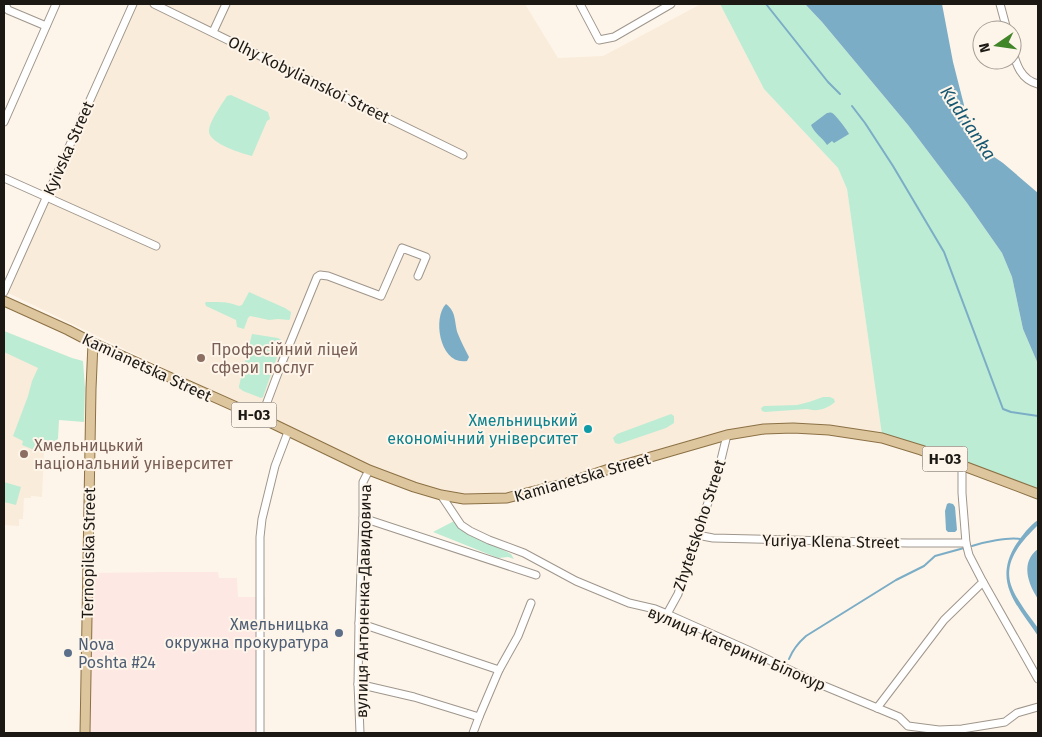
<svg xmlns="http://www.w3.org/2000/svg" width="1042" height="737" font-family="'Fira Sans',sans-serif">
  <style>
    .commercial { fill: #fde8e3 }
    .built { fill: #faecda }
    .green { fill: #bdecd5 }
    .water { fill: #7badc6 }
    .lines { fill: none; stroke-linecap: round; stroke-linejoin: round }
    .stream { stroke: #7badc6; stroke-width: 2 }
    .minor-casing { stroke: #9f968c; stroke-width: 9 }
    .major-casing { stroke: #8b7044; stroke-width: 11 }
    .minor { stroke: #fff; stroke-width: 7 }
    .major { stroke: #ddc59e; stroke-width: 9 }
    .education-dot { fill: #8d6e63; stroke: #fef5ea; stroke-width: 2 }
    .culture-dot { fill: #0f9aa8; stroke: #fef5ea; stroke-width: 2 }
    .service-dot { fill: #5c6f8a; stroke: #fef5ea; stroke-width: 2 }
    .labels { text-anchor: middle; stroke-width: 4; stroke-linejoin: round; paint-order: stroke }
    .shield { fill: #fef5ea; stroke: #605b55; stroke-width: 1 }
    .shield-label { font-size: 15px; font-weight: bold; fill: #1c1915 }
    .street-label { font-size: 16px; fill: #1c1915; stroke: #fef5ea }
    .education-label { font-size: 16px; fill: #785e54; stroke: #fef5ea; text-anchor: start }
    .culture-label { font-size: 16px; fill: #0d838f; stroke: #fef5ea; text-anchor: end }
    .service-label { font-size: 16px; fill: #4e5e75; stroke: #fef5ea; text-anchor: end }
    .water-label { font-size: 18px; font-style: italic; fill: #165771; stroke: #fef5ea }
  </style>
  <rect width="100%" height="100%" fill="#fef5ea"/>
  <polygon class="commercial" points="168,572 218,572 219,578 237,578 238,597 265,597 264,733 85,733 88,573"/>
  <g class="built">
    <polygon points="137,4 525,4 558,58 603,56 701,4 720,4 764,89 838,168 847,189 882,435 764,426 566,480 507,495 464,496 441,492 370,468 4,291"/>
    <polygon points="4,331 72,358 46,409 42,497 31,496 31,498 24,498 23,519 19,519 19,526 4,525"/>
  </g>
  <g class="green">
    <polygon points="720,4 805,4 822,22 908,125 967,203 1002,253 1012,277 1023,329 1038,364 1038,491 882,435 847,189 838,168 764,89"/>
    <path d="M231,95L268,112L270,119L267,121L252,156C243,154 208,143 209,131C209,122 222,104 227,96Z"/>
    <path d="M249,292L285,308L291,312L290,319L289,320L278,319L269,320L250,316L248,318L244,329L237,327L236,320L206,306L205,303L206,302C219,302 227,301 239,306L242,305Z"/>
    <polygon points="4,331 72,358 83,361 85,388 84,422 59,420 58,439 37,451 22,445 23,441 13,436 28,396 32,381 38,368 4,352"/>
    <polygon points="252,334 278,338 281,340 281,346 263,397 261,398 243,391 239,388 239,386"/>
    <path d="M823,397H830L834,399L835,402C827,409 817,412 807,409L765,412L762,411L761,408L764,406L797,405L809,402Z"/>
    <polygon points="671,414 674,416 674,423 666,428 619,444 615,443 613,438 617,434"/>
    <polygon points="4,482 21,487 16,505 4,502"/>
    <polygon points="456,520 490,543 511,554 514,559 508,557 498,558 433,532"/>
  </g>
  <g class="water">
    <polygon points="805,4 942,4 953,62 964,105 962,119 967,131 984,150 1003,163 1038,193 1038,364 1023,329 1012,277 1002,253 967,203 908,125 822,22"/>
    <path d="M827,113C829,113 830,112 832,113C835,114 848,131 849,134L834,143L832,141L827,145C823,138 814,133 811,125Z"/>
    <path d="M446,304C457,312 454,323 458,334C461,342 465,349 469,357L467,361C440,366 432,318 446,304Z"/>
    <polygon points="949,503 953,504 955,507 957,530 955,532 948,532 946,530 945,511 947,504"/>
    <path d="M1038,520V525C1022,541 1003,561 1011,585C1015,598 1030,617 1038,628V636C1018,606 993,583 1015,546C1021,537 1029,526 1038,520Z"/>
    <path d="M1038,549V599C1028,584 1020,562 1038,549Z"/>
  </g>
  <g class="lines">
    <g class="stream">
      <polyline points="766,4 828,82 840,94"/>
      <polyline points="852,106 865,123 893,166 944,252 1003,409 1011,412 1038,416"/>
      <path d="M972,546C984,542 1008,537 1020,539"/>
      <path d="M789,659C793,649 798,643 806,636L896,580L924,566L935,556L964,548"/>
    </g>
    <g class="minor-casing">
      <g id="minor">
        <polyline points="5,4 8,10 46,26"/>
        <polyline points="154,4 463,155"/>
        <polyline points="580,4 599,40 614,37 671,4"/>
        <polyline points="1000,4 1007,30"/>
        <polyline points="213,32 226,4"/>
        <path d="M1012,49C1016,64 1021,80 1038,84"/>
        <polyline points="4,122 56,4"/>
        <polyline points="4,178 156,246"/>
        <polyline points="4,292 133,4"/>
        <polyline points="261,418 281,365 317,277 320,275 328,276 381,296 402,248 426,257 418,276"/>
        <polyline points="441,495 461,525 470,531 489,540 524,553 576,581 629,603 655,609 667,614 748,650 817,683 899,717 908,726 939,730 962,729 1005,722 1017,713 1038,707"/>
        <polyline points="363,518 536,575"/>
        <polyline points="697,535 713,538 907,543 966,543"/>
        <polyline points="983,582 1038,679"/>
        <polyline points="667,614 678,594 718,472 727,435"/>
        <polyline points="359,623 499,670"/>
        <polyline points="358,684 414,697 479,717"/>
        <polyline points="877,708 944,620 983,582 969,555 966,543 962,493 962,466"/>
        <polyline points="260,733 260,537 262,519 275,466 288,432"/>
        <polyline points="360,733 358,684 359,623 363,518 363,482 369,470"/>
        <polyline points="473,733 479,717 499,670 518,636 531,603"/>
      </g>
    </g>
    <g class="major-casing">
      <g id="major">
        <polyline points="4,301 68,330 93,343 261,418 369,470 414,487 441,495 464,499 507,498 567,483 609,469 727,435 764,429 793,428 829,430 882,438 921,450 1038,494"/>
        <polyline points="85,733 91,389 93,343"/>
      </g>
    </g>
    <use href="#minor" class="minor"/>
    <use href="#major" class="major"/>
  </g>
  <g class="education-dot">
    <circle cx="201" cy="358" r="5"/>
    <circle cx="24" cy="454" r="5"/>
  </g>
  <circle class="culture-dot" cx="588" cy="429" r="5"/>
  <g class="service-dot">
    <circle cx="339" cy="633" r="5"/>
    <circle cx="68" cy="653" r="5"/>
  </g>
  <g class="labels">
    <g class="shield">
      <rect x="231.5" y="402.5" width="45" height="25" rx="4"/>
      <rect x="922.5" y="446.5" width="45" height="25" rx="4"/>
    </g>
    <g class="shield-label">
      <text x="254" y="420">Н-03</text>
      <text x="945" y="464">Н-03</text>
    </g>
    <g class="street-label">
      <text transform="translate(309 79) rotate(26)" y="6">Olhy Kobylianskoi Street</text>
      <text transform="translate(68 148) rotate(-66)" y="6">Kyivska Street</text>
      <text transform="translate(147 367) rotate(25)" y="6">Kamianetska Street</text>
      <text transform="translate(582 477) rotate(-16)" y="6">Kamianetska Street</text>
      <text transform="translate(699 525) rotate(-72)" y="6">Zhytetskoho Street</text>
      <text transform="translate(831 541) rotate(1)" y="6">Yuriya Klena Street</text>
      <text transform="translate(88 553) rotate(-89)" y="6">Ternopilska Street</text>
      <text transform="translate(363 601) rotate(-89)" y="6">вулиця Антоненка-Давидовича</text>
      <text transform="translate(737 648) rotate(23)" y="6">вулиця Катерини Білокур</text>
    </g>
    <g class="education-label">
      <text x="211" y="355">Професійний ліцей<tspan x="211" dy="18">сфери послуг</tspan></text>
      <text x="34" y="451">Хмельницький<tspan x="34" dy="18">національний університет</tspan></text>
    </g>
    <g class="culture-label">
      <text x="578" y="426">Хмельницький<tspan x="578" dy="18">економічний університет</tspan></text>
    </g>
    <g class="service-label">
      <text x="329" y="630">Хмельницька<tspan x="329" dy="18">окружна прокуратура</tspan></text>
      <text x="78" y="650" text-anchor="start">Nova<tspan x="78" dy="18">Poshta #24</tspan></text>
    </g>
    <g class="water-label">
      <text transform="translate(968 123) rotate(56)" y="6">Kudrianka</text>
    </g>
  </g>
  <rect width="1042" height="737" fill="none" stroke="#1c1915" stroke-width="10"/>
  <g transform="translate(997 45) rotate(257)"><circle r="24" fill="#fef5ea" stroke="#a49d95"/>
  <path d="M0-4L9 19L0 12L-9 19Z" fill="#418529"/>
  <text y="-8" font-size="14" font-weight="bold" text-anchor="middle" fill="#1c1915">N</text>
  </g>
</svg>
